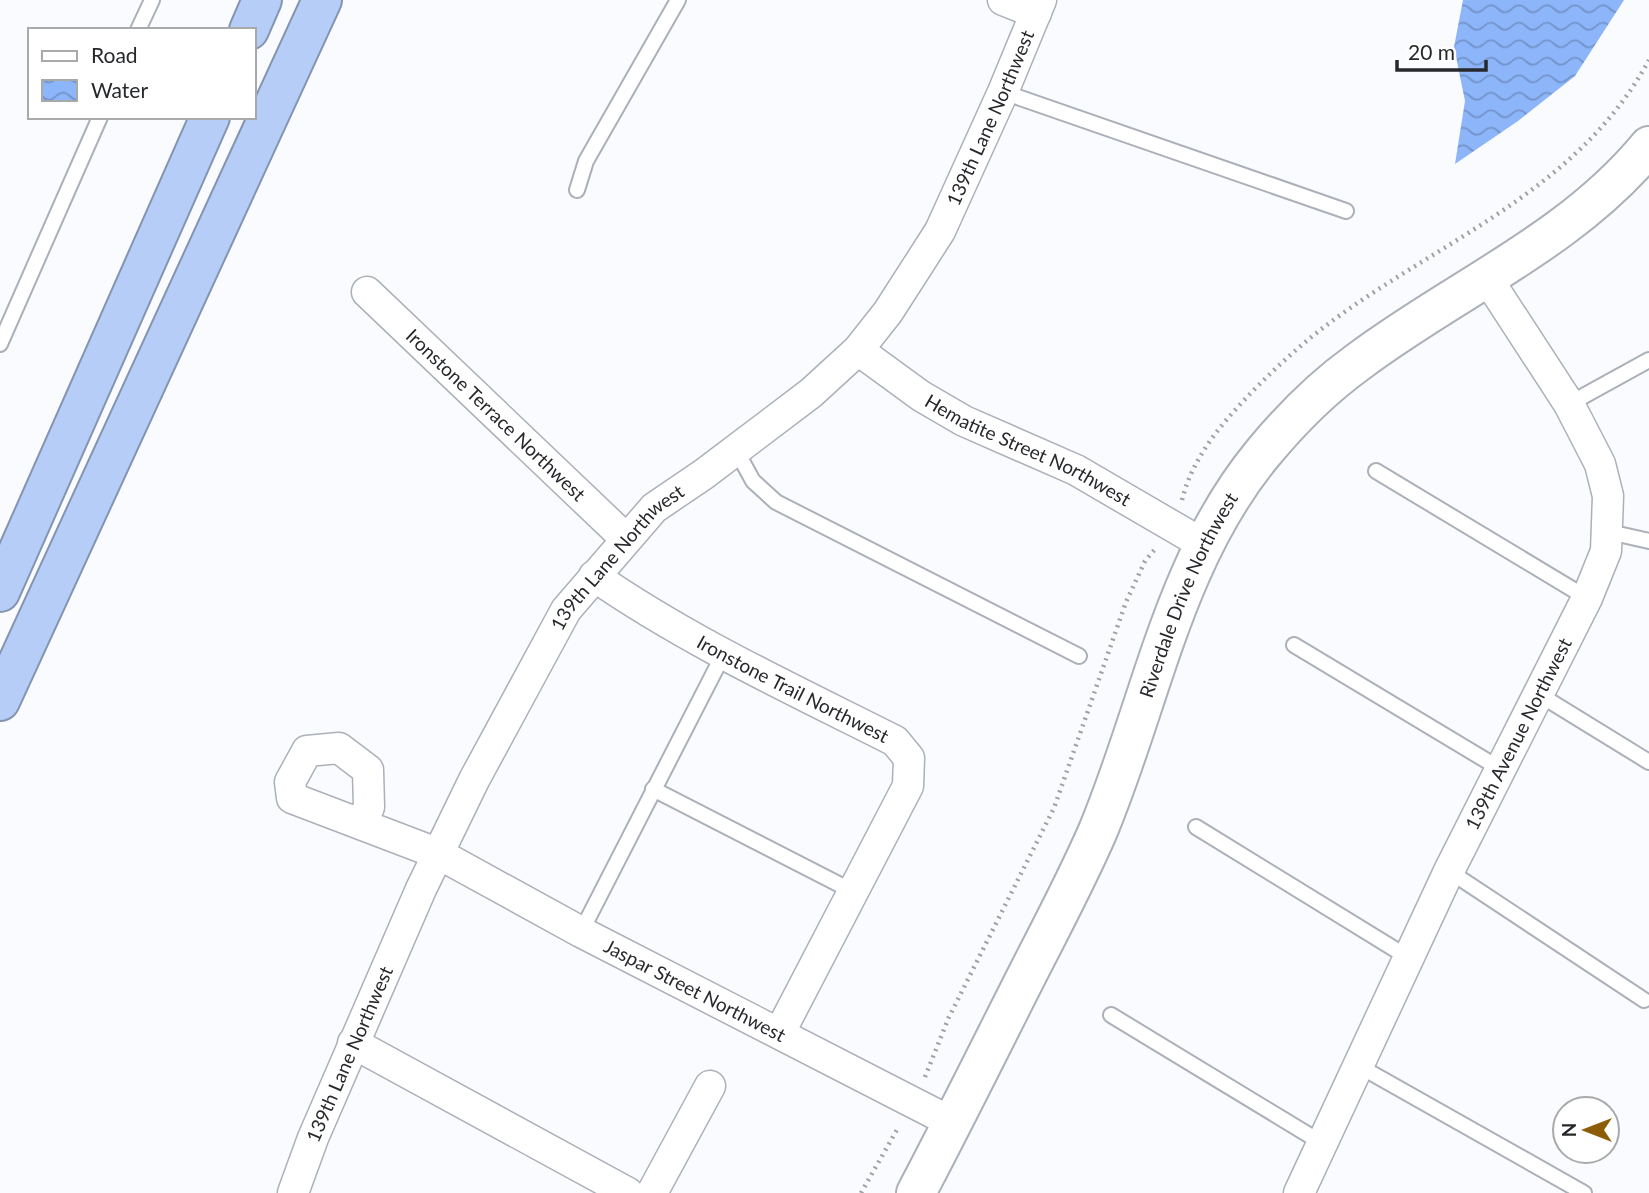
<svg xmlns="http://www.w3.org/2000/svg" width="1649" height="1193" font-family="Lato,sans-serif">
  <style>
    .water { fill: url(#water-waves) }
    .lines { fill: none; stroke-linecap: round; stroke-linejoin: round }
    .lane-casing { stroke: #abb0b9; stroke-width: 18 }
    .street-casing { stroke: #abb0b9; stroke-width: 33 }
    .secondary-casing { stroke: #abb0b9; stroke-width: 42 }
    .highway-casing { stroke: #8494b0; stroke-width: 42 }
    .path { stroke: #9fa1a4; stroke-width: 4.5; stroke-dasharray: 2 5; stroke-linecap: butt }
    .lane { stroke: #fff; stroke-width: 14 }
    .street { stroke: #fff; stroke-width: 30 }
    .secondary { stroke: #fff; stroke-width: 38 }
    .highway { stroke: #b6cef7; stroke-width: 38 }
    .labels { text-anchor: middle; stroke-width: 5; stroke-linejoin: round; paint-order: stroke }
    .street-label { font-size: 19px; fill: #26282b; stroke: #fff }
  </style>
  <defs>
    <pattern id="water-waves" width="16" height="10" patternUnits="userSpaceOnUse" patternTransform="scale(1.75)"><rect width="16" height="10" fill="#8db5f9"/><path d="M0 5q4-4 8 0t8 0" fill="none" stroke="#7393ca"/></pattern>
  </defs>
  <rect width="100%" height="100%" fill="#f9fbff"/>
  <polygon class="water" points="1463,0 1624,0 1575,76 1518,121 1455,164 1465,101 1454,47"/>
  <g class="lines">
    <g class="lane-casing">
      <g id="lane">
        <polyline points="138,30 152,0"/>
        <polyline points="1003,92 1346,211"/>
        <polyline points="577,190 586,161 678,0"/>
        <polyline points="0,344 100,117"/>
        <polyline points="1569,404 1649,360"/>
        <polyline points="736,450 753,481 776,502 1079,656"/>
        <polyline points="1376,471 1587,598"/>
        <polyline points="1609,532 1649,541"/>
        <polyline points="1294,645 1502,770"/>
        <polyline points="1540,695 1649,762"/>
        <polyline points="653,789 852,891"/>
        <polyline points="1196,827 1409,958"/>
        <polyline points="1449,871 1644,1000"/>
        <polyline points="581,932 723,655"/>
        <polyline points="1111,1015 1322,1143"/>
        <polyline points="1359,1066 1584,1193"/>
      </g>
    </g>
    <g class="street-casing">
      <g id="street">
        <polyline points="1003,0 1036,13"/>
        <path id="s1" d="M367,292L625,538"/>
        <path id="s2" d="M858,350L921,396L964,421L1076,470L1203,544"/>
        <path id="s3" d="M594,576C688,641 792,689 895,741L909,758L908,786L780,1032"/>
        <path id="s4" d="M361,824L369,807L368,770L339,748L307,751L290,782L292,798L439,854L581,932L953,1123"/>
        <polyline points="353,1043 628,1193"/>
        <path id="s5" d="M293,1193L313,1138L421,889L474,780L566,610L654,508L704,474L811,393L858,350L888,312L940,231L1003,92L1041,0"/>
        <polyline points="652,1193 710,1086"/>
        <path id="s6" d="M1299,1193L1449,871L1587,598L1606,551L1608,496L1600,464L1569,404L1487,278"/>
      </g>
    </g>
    <g class="secondary-casing">
      <g id="secondary">
        <path id="s7" d="M916,1193C954,1121 990,1048 1027,975C1051,928 1076,881 1097,833C1151,705 1172,563 1263,453C1291,419 1322,388 1358,362C1455,289 1570,242 1649,146"/>
      </g>
    </g>
    <g class="highway-casing">
      <g id="highway">
        <polyline points="249,30 262,0"/>
        <polyline points="0,592 210,117"/>
        <polyline points="0,701 322,0"/>
      </g>
    </g>
    <g class="path">
      <path d="M1182,500C1192,459 1220,425 1250,394C1280,363 1310,336 1346,311C1454,235 1582,184 1649,60"/>
      <polyline points="925,1077 949,1017 1054,808 1126,602 1145,561 1156,548"/>
      <polyline points="861,1193 898,1128"/>
    </g>
    <use href="#lane" class="lane"/>
    <use href="#street" class="street"/>
    <use href="#secondary" class="secondary"/>
    <use href="#highway" class="highway"/>
  </g>
  <g class="labels">
    <g class="street-label">
      <text dy="7" stroke="none"><textPath href="#s5" startOffset="1306">139th Lane Northwest</textPath></text>
      <text dy="7" stroke="none"><textPath href="#s1" startOffset="178">Ironstone Terrace Northwest</textPath></text>
      <text dy="7" stroke="none"><textPath href="#s2" startOffset="198">Hematite Street Northwest</textPath></text>
      <text dy="7" stroke="none"><textPath href="#s5" startOffset="718">139th Lane Northwest</textPath></text>
      <text dy="7" stroke="none"><textPath href="#s7" startOffset="658">Riverdale Drive Northwest</textPath></text>
      <text dy="7" stroke="none"><textPath href="#s3" startOffset="229">Ironstone Trail Northwest</textPath></text>
      <text dy="7" stroke="none"><textPath href="#s6" startOffset="509">139th Avenue Northwest</textPath></text>
      <text dy="7" stroke="none"><textPath href="#s4" startOffset="623">Jaspar Street Northwest</textPath></text>
      <text dy="7" stroke="none"><textPath href="#s5" startOffset="150">139th Lane Northwest</textPath></text>
    </g>
  </g>
  <rect x="28" y="28" width="228" height="91" fill="#ffffff" stroke="#a8a9aa" stroke-width="2"/>
  <rect x="42" y="51" width="35" height="10" fill="#ffffff" stroke="#a8a9aa" stroke-width="2"/>
  <text x="91" y="63" font-size="21" fill="#26282b">Road</text>
  <rect x="42" y="80" width="35" height="21" fill="url(#water-waves)" stroke="#a8a9aa" stroke-width="2"/>
  <text x="91" y="98" font-size="21" fill="#26282b">Water</text>
  <g transform="translate(1586 1130) rotate(270)"><circle r="33" fill="#ffffff" stroke="#a8a9aa" stroke-width="2"/>
  <path d="M0-5L12 26L0 18L-12 26Z" fill="#8d5c06"/>
  <text y="-10" font-size="19" font-weight="bold" text-anchor="middle" fill="#26282b">N</text>
  </g>
  <path d="M1397 60v10h89v-10" fill="none" stroke="#26282b" stroke-width="3.5"/>
  <text x="1408" y="60" font-size="21" fill="#26282b" stroke="#ffffff" stroke-width="5" paint-order="stroke">20 m</text>
</svg>
